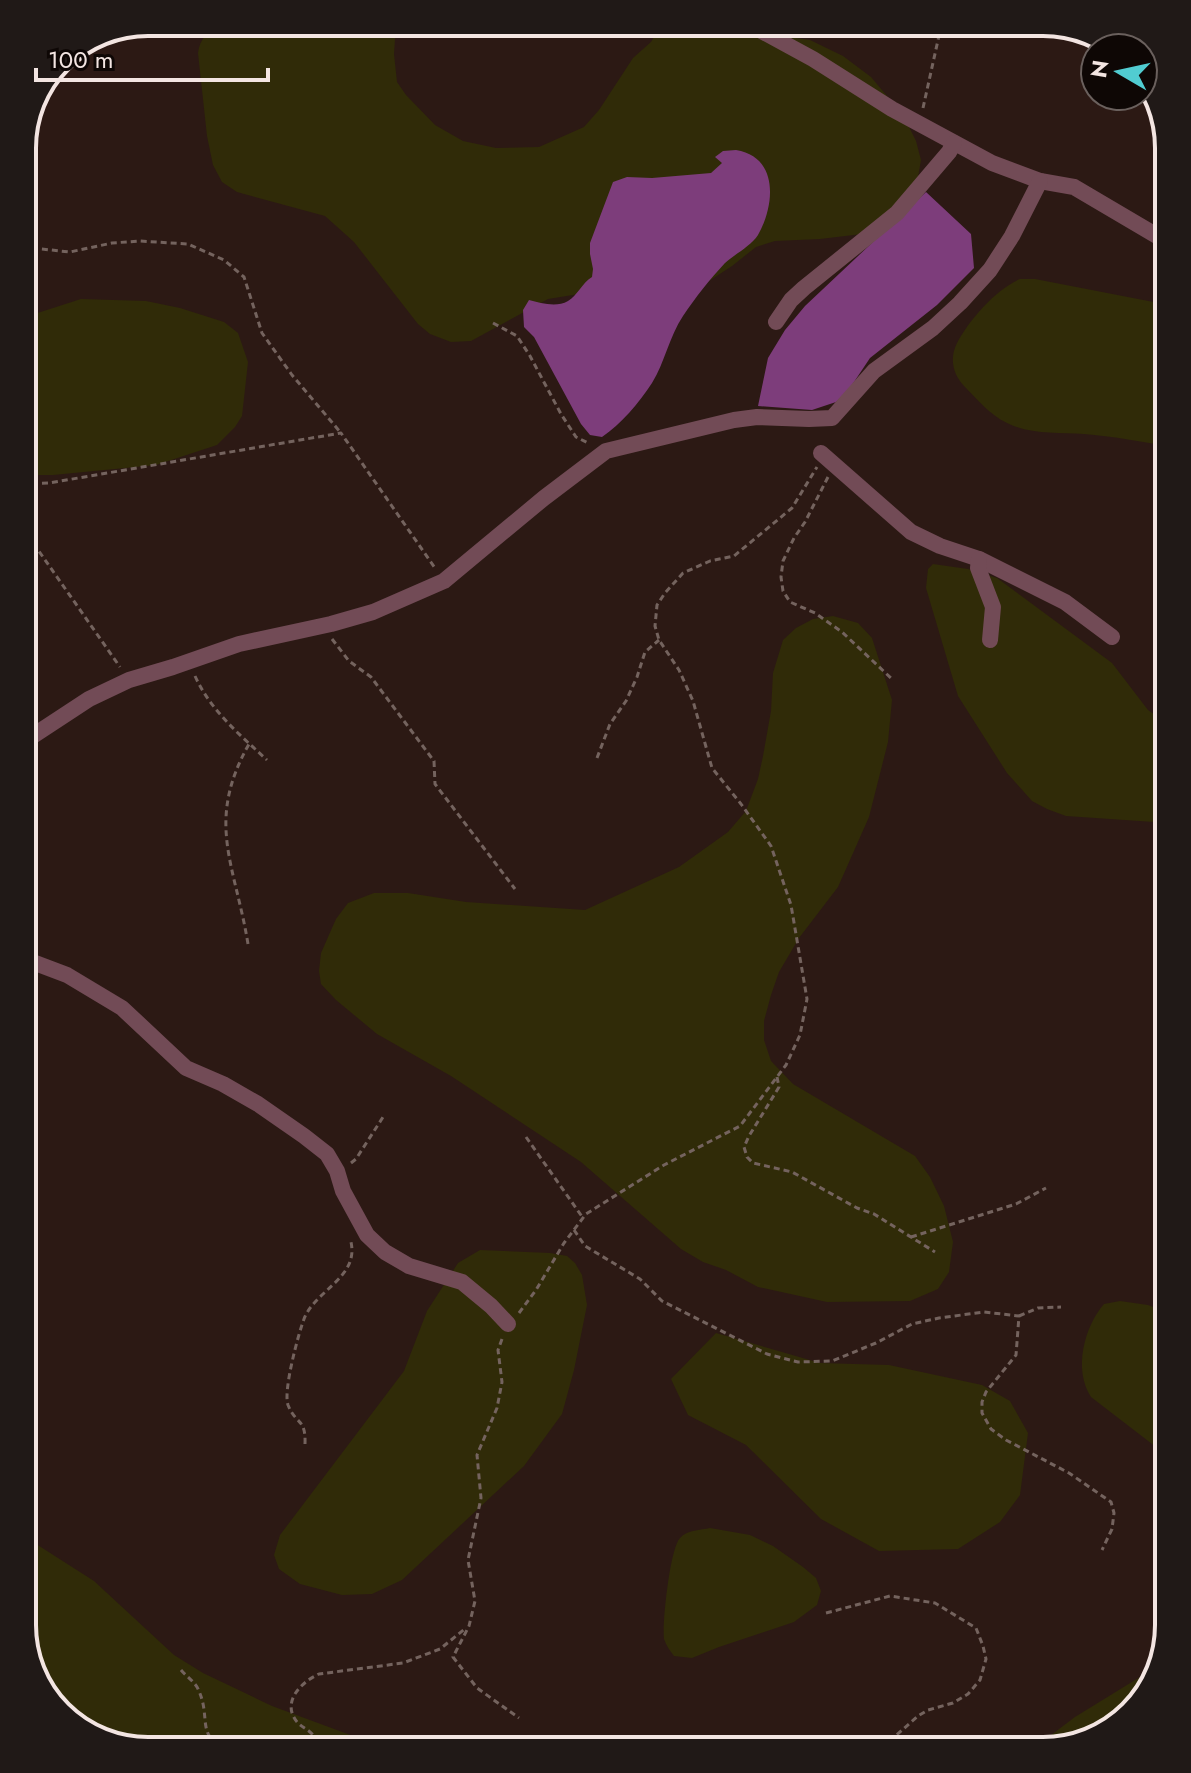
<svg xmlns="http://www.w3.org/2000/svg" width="1191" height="1773" font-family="Jost,sans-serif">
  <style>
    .green { fill: #302b08 }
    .water { fill: #7d3d7b }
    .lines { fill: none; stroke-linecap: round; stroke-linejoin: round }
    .path { stroke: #74635e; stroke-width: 3; stroke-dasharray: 6 4; stroke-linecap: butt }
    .street { stroke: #724b56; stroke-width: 16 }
    .rim { fill: none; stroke: #f3e5e2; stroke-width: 4 }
  </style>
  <rect width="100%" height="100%" fill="#2c1914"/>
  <g class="green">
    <path d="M219,22H401L395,39L394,54L397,82L406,95L435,125L463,141L496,148L539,147L584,127L599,110L633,58L651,42L658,30L672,24L691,23L810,40L843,56L871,77L903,115L916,141L921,160L918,177L887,231L820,239L775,241L756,247L732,266L683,298L579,294L548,299L471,341L451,342L430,334L418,324L354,242L325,216L237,192L222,182L213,165L207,136L198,53C200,38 208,32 219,22Z"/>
    <path d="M1020,279H1035L1169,305V446C1141,442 1112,436 1084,434C1058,432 1031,435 1007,423C990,415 978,400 965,387C953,375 949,359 957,343C969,320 996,289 1020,279Z"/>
    <polygon points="81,299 146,301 180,308 224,322 238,333 248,362 242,416 235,427 217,445 156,465 53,475 22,475 22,318"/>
    <polygon points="933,564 968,569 997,578 1112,663 1148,710 1158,717 1169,720 1169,823 1066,816 1047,809 1032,801 1007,773 958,696 926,588 928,569"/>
    <polygon points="833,616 858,623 872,638 892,700 888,742 869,817 838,887 799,938 779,972 771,995 764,1021 764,1040 771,1061 793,1084 915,1156 930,1177 944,1206 953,1242 949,1272 938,1289 910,1301 827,1302 758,1287 726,1270 703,1262 681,1249 581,1162 451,1076 377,1034 336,1000 321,984 319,971 321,953 336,919 348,903 374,893 408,893 466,902 585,910 679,867 728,832 746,811 758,779 763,756 771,711 773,673 783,640 796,628 813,619"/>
    <polygon points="480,1250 550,1253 567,1256 575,1263 582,1275 587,1305 574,1370 562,1414 524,1466 402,1580 372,1594 342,1595 300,1584 279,1569 274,1555 280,1535 404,1371 427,1311 458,1263"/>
    <path d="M1120,1301L1148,1305L1169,1313V1457L1091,1397C1073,1370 1084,1327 1104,1304Z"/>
    <polygon points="716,1333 820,1363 889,1365 982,1385 1010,1401 1028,1433 1020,1495 1000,1522 958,1549 879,1551 821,1519 746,1445 688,1415 671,1379"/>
    <path d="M710,1528L750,1535L773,1546L803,1567L816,1578L821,1591L817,1605L794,1622L719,1647L692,1658L674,1656C670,1651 666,1645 664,1639C662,1624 670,1548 680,1538C687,1530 701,1530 710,1528Z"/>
    <polygon points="22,1535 94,1581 174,1655 203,1673 272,1706 372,1743 387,1751 140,1751 85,1734 39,1688 22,1625"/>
    <polygon points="1160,1657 1152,1688 1106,1734 1044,1751 1030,1751 1075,1717 1140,1677"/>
  </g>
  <g class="water">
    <path d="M736,150C779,157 775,205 758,235C751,246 735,254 725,263C710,279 695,298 683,316C669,337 665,362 652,383C639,403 621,424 602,437L590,435L581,424L534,337L524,327L523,310L529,300C541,303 556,308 568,301C577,296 582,283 592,277L593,269L590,254V243L613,182L627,177L652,178L711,173L722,163L715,157L723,151Z"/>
    <polygon points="926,192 971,234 974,268 937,305 870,358 850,388 836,402 812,410 758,406 768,358 785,330 805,306"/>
  </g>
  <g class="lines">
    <g class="path">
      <polyline points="923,108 942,22"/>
      <polyline points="22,247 70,252 112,243 140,241 188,244 224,260 244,277 262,333 292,375 341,433"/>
      <polyline points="493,323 517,336 530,356 561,414 576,437 588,443"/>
      <polyline points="828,477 805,522 794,538 783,561 781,577 783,591 790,602 815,613 842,632 892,679"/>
      <polyline points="22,484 49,483 341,433 435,568"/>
      <polyline points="22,527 120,667"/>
      <polyline points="332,639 349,661 371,677 434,761 435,784 515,889"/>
      <path d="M195,676C211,711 239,734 267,760"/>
      <polyline points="597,758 610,724 626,701 637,677 645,652 659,640"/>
      <path d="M248,944C235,864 205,822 249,744"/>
      <polyline points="777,1077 779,1087 749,1136 744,1147 747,1157 753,1163 792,1172 857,1208 874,1214 935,1252"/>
      <polyline points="526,1137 583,1218"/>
      <polyline points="351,1163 356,1159 385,1114"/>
      <polyline points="574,1230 585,1246 640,1279 662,1301 767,1354 798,1362 832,1361 876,1343 912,1324 939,1318 984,1312 1019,1316 1016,1355 986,1392 982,1402 982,1413 991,1429 1006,1440 1069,1473 1111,1502 1114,1513 1112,1529 1102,1550"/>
      <polyline points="911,1237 1016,1204 1046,1188"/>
      <polyline points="519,1313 536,1290 564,1243 586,1214 664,1165 740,1126 786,1065 800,1035 807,999 791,905 771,846 741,804 712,768 693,701 679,670 659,640 655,626 657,605 665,593 683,573 710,561 734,556 792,508 817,467"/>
      <polyline points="1019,1316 1038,1308 1061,1307"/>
      <polyline points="502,1339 498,1350 502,1382 497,1408 477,1455 481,1498 468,1560 475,1601 469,1626 453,1657 477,1688 519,1718"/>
      <path d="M305,1444C306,1418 296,1425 288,1405C283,1391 298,1335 304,1319C315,1290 359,1278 351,1242"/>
      <polyline points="826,1613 890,1596 935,1603 976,1628 983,1646 986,1659 980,1680 968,1694 953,1703 928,1710 918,1716 883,1747 867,1751"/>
      <path d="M181,1670C186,1676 195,1682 198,1689C213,1720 192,1739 235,1751"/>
      <path d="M324,1751C321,1746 317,1740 313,1735C309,1730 303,1728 298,1723C280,1703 301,1682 319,1674L403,1663L440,1649L466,1628"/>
      <polyline points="787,1751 790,1746 819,1751"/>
    </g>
    <g class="street">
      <polyline points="745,22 813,59 892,109 992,163 1040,181 1074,187 1169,243"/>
      <polyline points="776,322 791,300 804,288 897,213 949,152 954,143"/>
      <polyline points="821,453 911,532 940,546 979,559 1065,602 1112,637"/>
      <polyline points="979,559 978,568 993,607 990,640"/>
      <polyline points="22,743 89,699 129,680 173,667 239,644 331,624 373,612 444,581 544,498 606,451 734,420 757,417 809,419 832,418 874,371 933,328 960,303 990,270 1012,236 1040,181"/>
      <polyline points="22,958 67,975 122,1008 186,1068 223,1084 258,1104 304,1136 327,1154 337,1171 343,1191 367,1235 385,1252 409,1266 462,1282 491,1306 508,1324"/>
    </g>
  </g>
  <path d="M0 0H1191V1773H0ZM148 36H1043A112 112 0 0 1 1155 148V1625A112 112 0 0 1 1043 1737H148A112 112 0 0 1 36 1625V148A112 112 0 0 1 148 36Z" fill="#201917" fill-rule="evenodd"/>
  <path class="rim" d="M148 36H1043A112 112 0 0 1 1155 148V1625A112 112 0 0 1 1043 1737H148A112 112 0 0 1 36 1625V148A112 112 0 0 1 148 36Z"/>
  <g transform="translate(1119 72) rotate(279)"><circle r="38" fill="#0e0705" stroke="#6a605d" stroke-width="2"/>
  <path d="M0-6L14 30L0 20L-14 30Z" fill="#51ccd1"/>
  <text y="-12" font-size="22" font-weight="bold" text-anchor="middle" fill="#f3e5e2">N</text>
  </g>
  <path d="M36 68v12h232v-12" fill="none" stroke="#f3e5e2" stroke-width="4"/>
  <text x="48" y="68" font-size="24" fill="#f3e5e2" stroke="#0e0705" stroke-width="6" paint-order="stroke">100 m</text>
</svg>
